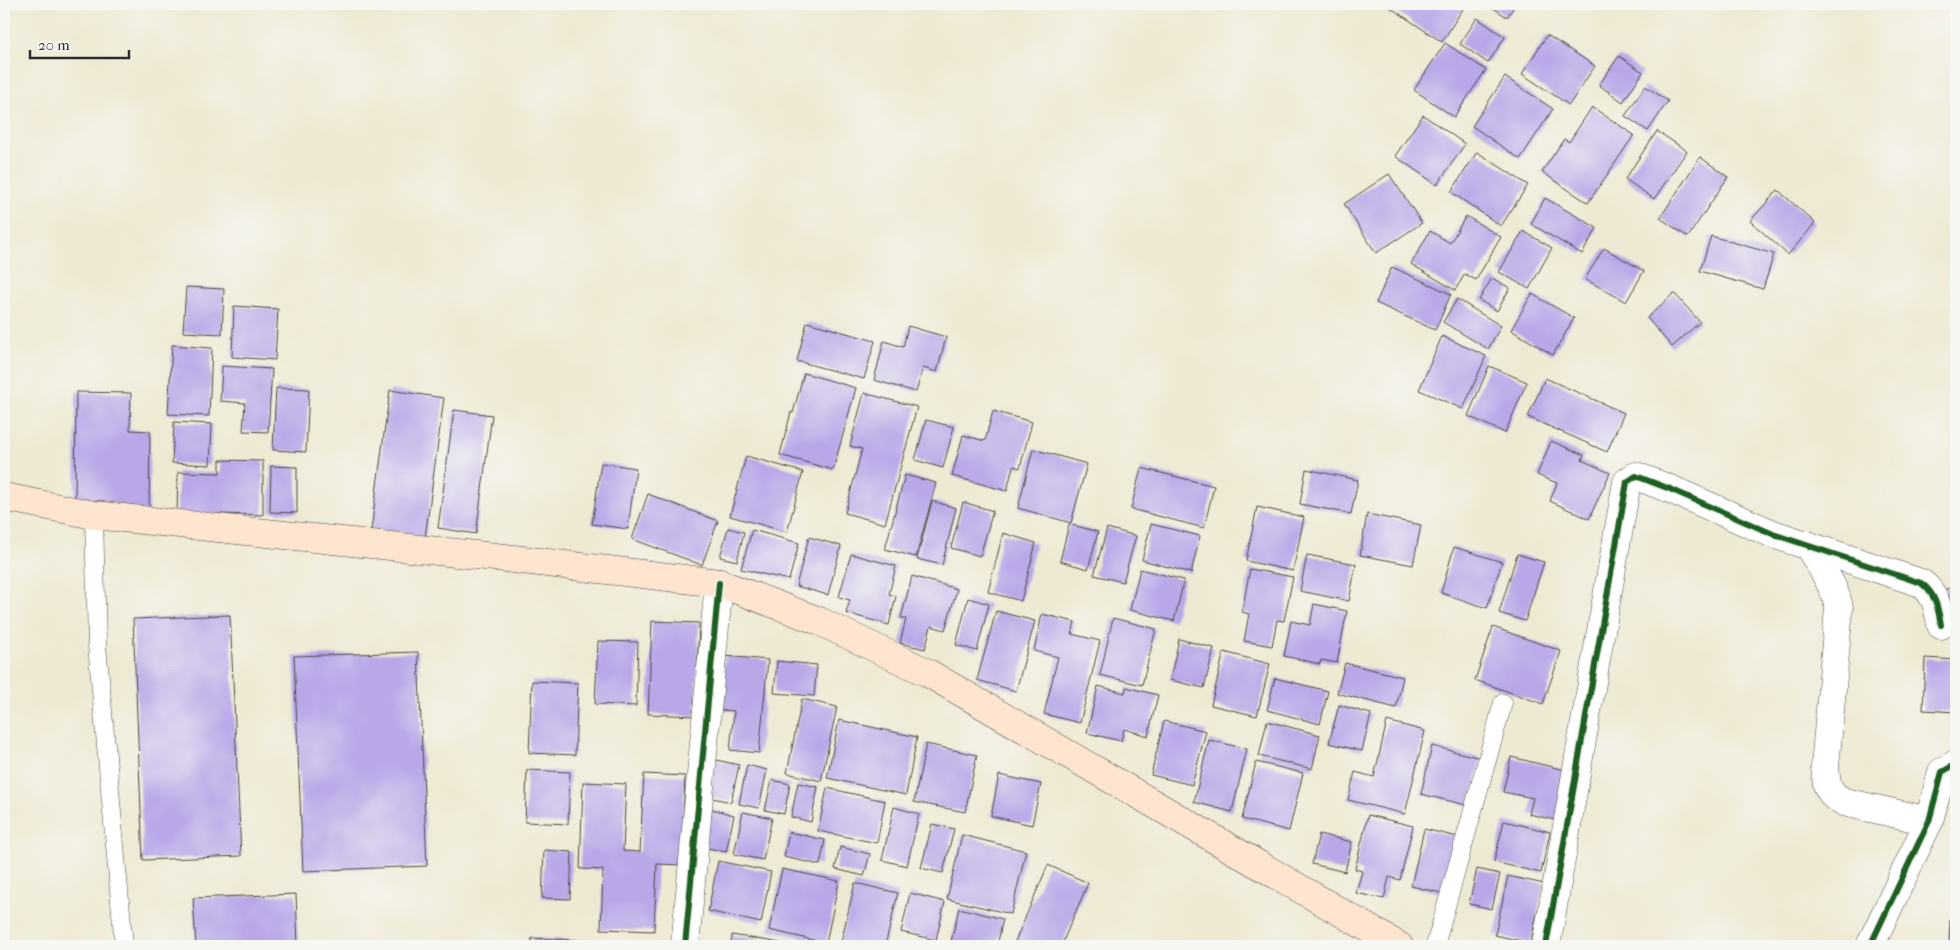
<svg xmlns="http://www.w3.org/2000/svg" width="1960" height="950" font-family="'IM FELL French Canon',serif">
  <style>
    .building { fill: #b9a7e8 }
    .lines { fill: none; stroke-linecap: round; stroke-linejoin: round }
    .service-casing { stroke: #484844; stroke-width: 19 }
    .minor-casing { stroke: #484844; stroke-width: 29 }
    .secondary-casing { stroke: #484844; stroke-width: 29 }
    .service { stroke: #fff; stroke-width: 18 }
    .minor { stroke: #fff; stroke-width: 28 }
    .secondary { stroke: #fde5d0; stroke-width: 28 }
    .cycleway-casing { stroke: #f6f6f2; stroke-width: 9 }
    .cycleway { stroke: #1b5e20; stroke-width: 6 }
  </style>
  <rect width="100%" height="100%" fill="#f6f6f2"/>
  <filter id="ink" filterUnits="userSpaceOnUse"><feTurbulence type="fractalNoise" baseFrequency=".02" numOctaves="2"/><feDisplacementMap in="SourceGraphic" scale="10" xChannelSelector="R" yChannelSelector="G"/><feConvolveMatrix kernelMatrix="1 2 1 2 8 2 1 2 1" color-interpolation-filters="sRGB"/></filter>
  <filter id="wash" filterUnits="userSpaceOnUse"><feTurbulence type="fractalNoise" baseFrequency=".0096" numOctaves="4" result="noise"/><feDisplacementMap in="SourceGraphic" scale="20" xChannelSelector="R" yChannelSelector="G"/><feGaussianBlur stdDeviation="1.12" result="paint"/><feColorMatrix in="noise" values="0 0 0 0 0 0 0 0 0 0 0 0 0 0 0 0 0 1.4 0 .05"/><feComposite in="paint" operator="in"/></filter>
  <g filter="url(#wash)">
    <rect width="100%" height="100%" fill="#eee9d2"/>
    <g id="blocks">
      <g class="building">
        <polygon points="1385,4 1466,4 1442,42"/>
        <polygon points="1487,4 1516,4 1507,17"/>
        <polygon points="1477,18 1505,37 1488,63 1460,44"/>
        <polygon points="1547,35 1595,66 1569,105 1522,74"/>
        <polygon points="1445,43 1486,70 1454,117 1414,90"/>
        <polygon points="1619,56 1643,72 1623,102 1599,85"/>
        <polygon points="1505,77 1553,109 1520,159 1472,126"/>
        <polygon points="1645,86 1668,101 1648,131 1625,116"/>
        <polygon points="1592,107 1634,135 1588,203 1542,172 1564,139 1569,142"/>
        <polygon points="1423,115 1465,144 1437,185 1395,156"/>
        <polygon points="1657,131 1687,151 1654,199 1625,179"/>
        <polygon points="1477,152 1528,185 1501,226 1451,192"/>
        <polygon points="1700,157 1728,177 1688,237 1660,218"/>
        <polygon points="1389,174 1422,223 1376,253 1344,204"/>
        <polygon points="1778,190 1815,223 1788,255 1750,221"/>
        <polygon points="1545,198 1597,228 1582,254 1531,224"/>
        <polygon points="1466,216 1501,237 1476,280 1465,274 1455,290 1411,264 1430,231 1450,243"/>
        <polygon points="1523,231 1552,248 1529,289 1499,272"/>
        <polygon points="1711,236 1774,254 1763,289 1700,271"/>
        <polygon points="1604,248 1644,271 1626,302 1585,279"/>
        <polygon points="1392,267 1451,294 1435,330 1376,303"/>
        <polygon points="1492,278 1510,288 1497,311 1479,300"/>
        <polygon points="186,287 224,289 222,334 183,332"/>
        <polygon points="1674,293 1700,322 1672,347 1647,318"/>
        <polygon points="1532,294 1574,318 1553,355 1511,330"/>
        <polygon points="1457,299 1501,326 1488,349 1443,322"/>
        <polygon points="234,306 278,309 275,360 232,357"/>
        <polygon points="807,322 875,341 864,379 797,361"/>
        <polygon points="908,326 946,337 937,372 923,368 916,392 874,380 884,341 903,347"/>
        <polygon points="1442,336 1486,356 1463,409 1419,390"/>
        <polygon points="172,345 212,348 209,416 168,414"/>
        <polygon points="222,366 272,369 268,432 243,431 245,403 220,401"/>
        <polygon points="1489,366 1527,382 1505,433 1468,416"/>
        <polygon points="804,373 856,388 833,470 780,455 791,412 793,413"/>
        <polygon points="1545,378 1624,413 1607,452 1528,417"/>
        <polygon points="276,388 309,389 306,452 273,450"/>
        <polygon points="390,390 444,398 425,538 371,530"/>
        <polygon points="76,392 131,393 130,430 150,431 149,512 105,511 104,501 75,500"/>
        <polygon points="864,393 917,407 885,524 845,513 862,449 850,446"/>
        <polygon points="454,410 492,415 476,534 438,528"/>
        <polygon points="993,411 1032,422 1020,468 1013,466 1007,491 952,476 963,435 985,441"/>
        <polygon points="926,420 954,427 943,468 915,460"/>
        <polygon points="174,422 212,424 210,465 172,463"/>
        <polygon points="1551,441 1584,455 1582,460 1610,473 1589,519 1550,501 1557,483 1537,475"/>
        <polygon points="1033,449 1087,464 1071,523 1018,508"/>
        <polygon points="746,456 803,472 787,532 730,516"/>
        <polygon points="220,460 263,461 263,515 177,513 178,472 220,473"/>
        <polygon points="601,463 636,468 628,529 592,524"/>
        <polygon points="271,466 297,467 297,513 270,512"/>
        <polygon points="1141,468 1214,486 1204,528 1131,509"/>
        <polygon points="1306,469 1358,480 1351,514 1300,504"/>
        <polygon points="905,475 936,483 916,557 885,549"/>
        <polygon points="648,494 718,521 702,565 632,539"/>
        <polygon points="932,501 956,508 942,565 917,559"/>
        <polygon points="963,502 993,511 980,556 951,548"/>
        <polygon points="1257,507 1304,517 1293,571 1246,561"/>
        <polygon points="1367,514 1421,525 1413,565 1360,555"/>
        <polygon points="1069,524 1098,532 1088,569 1060,561"/>
        <polygon points="1151,524 1200,536 1191,573 1142,560"/>
        <polygon points="728,528 744,532 737,561 720,557"/>
        <polygon points="1107,528 1136,536 1123,582 1094,575"/>
        <polygon points="752,530 799,543 789,580 741,569"/>
        <polygon points="1003,533 1036,543 1021,601 988,592"/>
        <polygon points="809,537 841,546 828,595 796,586"/>
        <polygon points="1454,547 1502,562 1487,608 1441,593"/>
        <polygon points="851,554 896,566 889,594 896,596 889,625 846,613 850,600 839,597"/>
        <polygon points="1517,554 1544,562 1525,621 1499,613"/>
        <polygon points="1307,555 1356,564 1349,601 1300,591"/>
        <polygon points="1140,569 1184,580 1174,621 1130,610"/>
        <polygon points="1250,569 1293,577 1284,621 1277,620 1272,646 1244,641 1249,614 1242,612"/>
        <polygon points="912,576 957,589 945,630 931,626 925,649 900,643 906,619 901,618"/>
        <polygon points="1956,586 1956,635 1941,591"/>
        <polygon points="968,598 989,604 977,651 956,645"/>
        <polygon points="1314,604 1347,611 1337,663 1321,660 1320,664 1284,656 1291,621 1310,625"/>
        <polygon points="996,611 1035,621 1016,691 977,680"/>
        <polygon points="1042,614 1075,622 1072,634 1100,641 1080,723 1044,714 1058,657 1034,651"/>
        <polygon points="230,615 241,856 143,860 133,619"/>
        <polygon points="1113,618 1156,629 1142,685 1100,675"/>
        <polygon points="652,621 699,623 695,716 648,714"/>
        <polygon points="1493,627 1561,651 1543,704 1475,680"/>
        <polygon points="1179,639 1214,648 1204,688 1170,680"/>
        <polygon points="598,641 638,642 636,706 595,704"/>
        <polygon points="418,652 427,866 303,871 294,656"/>
        <polygon points="1224,652 1270,664 1257,716 1211,705"/>
        <polygon points="725,656 768,660 759,753 730,750 734,711 720,710"/>
        <polygon points="1925,658 1956,660 1956,712 1923,710"/>
        <polygon points="777,661 817,665 814,696 774,693"/>
        <polygon points="1345,663 1403,677 1396,708 1337,693"/>
        <polygon points="1275,678 1328,691 1320,724 1267,710"/>
        <polygon points="532,681 578,683 575,755 529,753"/>
        <polygon points="1098,686 1125,693 1126,687 1158,695 1148,736 1124,729 1121,741 1087,733"/>
        <polygon points="802,699 837,707 821,781 787,773"/>
        <polygon points="1339,705 1371,714 1362,751 1329,743"/>
        <polygon points="839,720 917,737 906,795 827,778"/>
        <polygon points="1164,721 1206,731 1192,785 1151,775"/>
        <polygon points="1267,721 1320,735 1312,769 1259,756"/>
        <polygon points="1387,721 1425,731 1405,814 1348,800 1355,772 1374,777"/>
        <polygon points="1209,740 1247,749 1232,812 1194,802"/>
        <polygon points="926,744 977,755 965,812 914,802"/>
        <polygon points="1432,746 1481,758 1470,806 1421,794"/>
        <polygon points="1511,757 1569,771 1559,821 1529,814 1533,798 1503,792"/>
        <polygon points="716,760 739,765 731,802 708,797"/>
        <polygon points="1256,762 1303,773 1289,831 1242,819"/>
        <polygon points="747,765 767,770 759,808 739,804"/>
        <polygon points="527,770 570,772 568,824 525,822"/>
        <polygon points="644,774 685,776 681,865 657,864 654,931 601,929 603,870 580,869 583,782 626,784 623,851 640,852"/>
        <polygon points="999,775 1041,784 1032,825 991,816"/>
        <polygon points="772,780 790,784 784,814 765,810"/>
        <polygon points="798,783 818,787 811,822 791,817"/>
        <polygon points="827,788 885,801 877,843 818,831"/>
        <polygon points="894,807 919,814 907,866 882,860"/>
        <polygon points="711,809 734,815 726,852 703,847"/>
        <polygon points="743,812 772,818 763,860 734,854"/>
        <polygon points="1368,815 1413,826 1400,880 1389,877 1384,899 1356,893 1362,871 1355,869"/>
        <polygon points="1504,821 1550,832 1541,873 1494,862"/>
        <polygon points="932,824 954,829 943,873 921,868"/>
        <polygon points="1424,829 1458,837 1445,894 1411,886"/>
        <polygon points="789,832 825,840 820,865 784,857"/>
        <polygon points="1319,834 1352,842 1345,872 1312,864"/>
        <polygon points="962,835 1026,851 1011,914 947,899"/>
        <polygon points="840,847 870,854 864,876 835,869"/>
        <polygon points="544,850 572,852 570,899 542,898"/>
        <polygon points="718,861 771,872 761,923 708,911"/>
        <polygon points="1048,865 1088,883 1061,946 1013,946"/>
        <polygon points="782,869 839,881 826,943 769,930"/>
        <polygon points="1477,869 1500,874 1492,909 1469,904"/>
        <polygon points="1508,876 1544,884 1530,943 1495,935"/>
        <polygon points="855,883 898,893 885,946 840,946"/>
        <polygon points="910,893 945,902 936,940 901,932"/>
        <polygon points="296,894 298,946 196,946 193,898"/>
        <polygon points="959,908 1003,919 997,946 950,946"/>
        <polygon points="1950,920 1956,921 1956,946 1949,946"/>
        <polygon points="732,935 793,945 793,946 731,946"/>
        <polygon points="532,938 612,942 612,946 531,946"/>
      </g>
    </g>
  </g>
  <g filter="url(#ink)">
    <use href="#blocks" fill-opacity="0" stroke="#484844" stroke-width="1"/>
    <g class="lines">
      <g class="service-casing">
        <g id="service">
          <polyline points="94,515 97,645 124,946"/>
          <polyline points="1435,946 1503,703"/>
        </g>
      </g>
      <g class="minor-casing">
        <g id="minor">
          <path d="M1808,545C1819,565 1835,585 1839,608L1825,767L1827,785L1833,795L1844,802L1929,821"/>
          <polyline points="685,946 719,583"/>
          <path d="M1546,946L1627,482L1636,476L1670,489L1773,534L1921,583C1936,594 1938,608 1941,625"/>
          <polyline points="1870,946 1929,821 1942,772 1956,764"/>
        </g>
      </g>
      <g class="secondary-casing">
        <polyline id="secondary" points="4,497 94,515 505,558 719,583 819,621 928,673 1399,946"/>
      </g>
      <use href="#service" class="service"/>
      <use href="#minor" class="minor"/>
      <use href="#secondary" class="secondary"/>
      <g class="cycleway-casing">
        <g id="cycleway">
          <polyline points="685,946 719,583"/>
          <path d="M1546,946L1627,482L1636,476L1670,489L1773,534L1921,583C1936,594 1938,608 1941,625"/>
          <polyline points="1870,946 1929,821 1942,772 1956,764"/>
        </g>
      </g>
      <use href="#cycleway" class="cycleway"/>
    </g>
  </g>
  <rect width="1960" height="950" fill="none" stroke="#f6f6f2" stroke-width="20"/>
  <path d="M30 50v8h99v-8" fill="none" stroke="#2b2b2b" stroke-width="2.5"/>
  <text x="38" y="50" font-size="15" fill="#2b2b2b" stroke="#f6f6f2" stroke-width="4" paint-order="stroke">20 m</text>
</svg>
